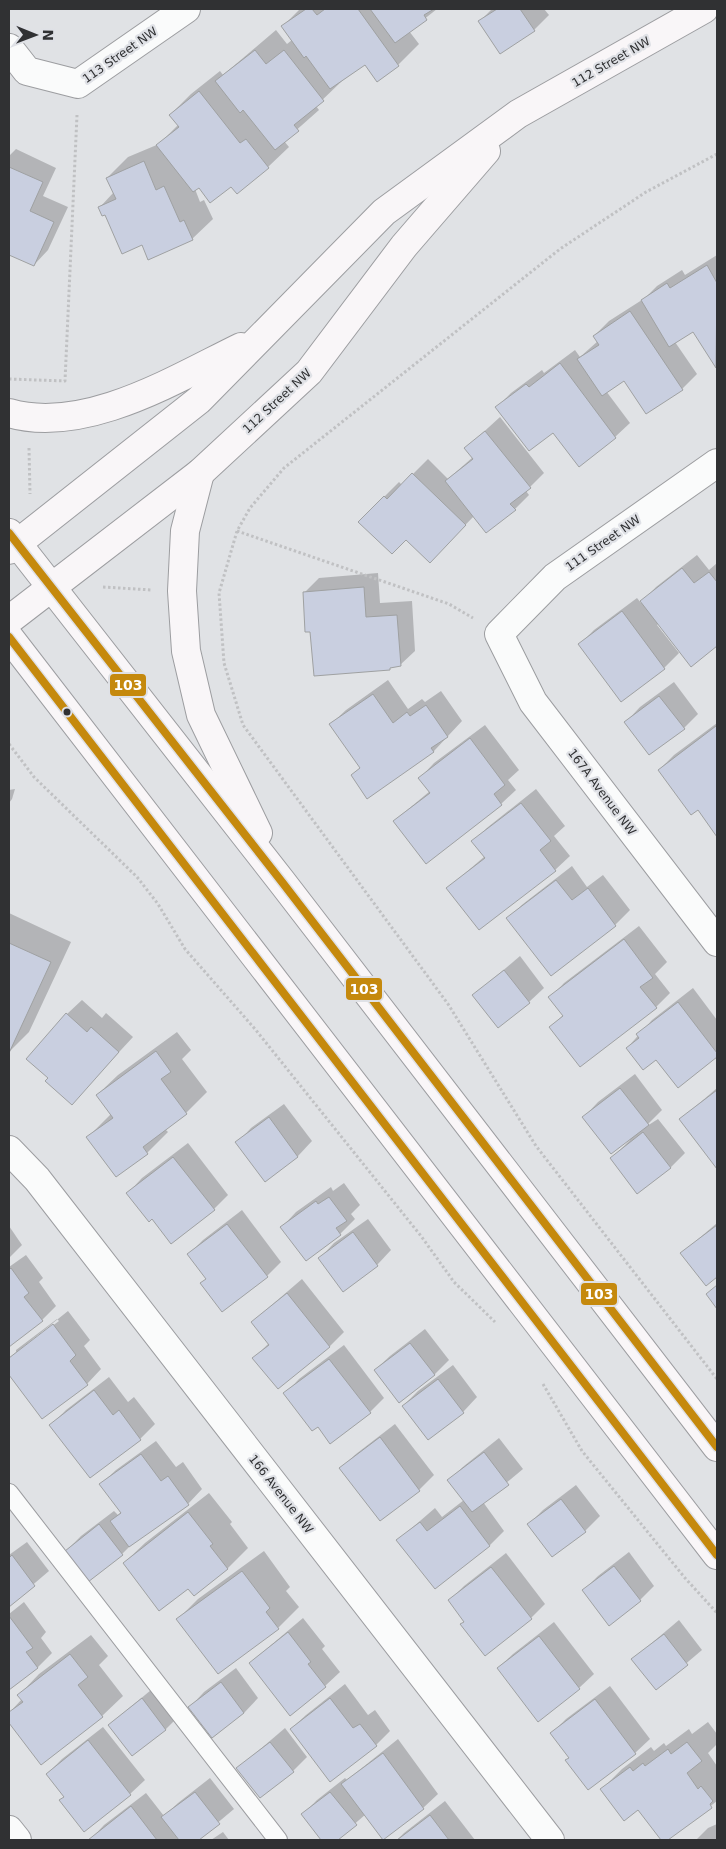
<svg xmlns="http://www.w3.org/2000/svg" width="726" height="1849" font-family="'DejaVu Sans',sans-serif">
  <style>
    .shadow { fill: #0003; fill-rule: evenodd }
    .building { fill: #c9cfe0; stroke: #9fa1a2 }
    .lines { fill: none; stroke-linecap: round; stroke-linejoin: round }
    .service-casing { stroke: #9c9da0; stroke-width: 20 }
    .minor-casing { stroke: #9c9da0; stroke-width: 30 }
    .secondary-casing { stroke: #9c9da0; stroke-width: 30 }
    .path { stroke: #c0c1c3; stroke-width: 3; stroke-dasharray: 2.5 2.5; stroke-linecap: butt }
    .service { stroke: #fafbfb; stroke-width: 18 }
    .minor { stroke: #fafbfb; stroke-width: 28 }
    .secondary { stroke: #f9f6f8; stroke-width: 28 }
    .bus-1-casing { stroke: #dfe1e6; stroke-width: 11 }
    .bus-1 { stroke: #c5890d; stroke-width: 8 }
    .bus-dot { fill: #303133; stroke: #dfe1e6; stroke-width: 2 }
    .labels { text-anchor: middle; stroke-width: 4.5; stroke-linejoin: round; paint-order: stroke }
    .street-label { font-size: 12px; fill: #303133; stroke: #dfe1e6 }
    .line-badge { stroke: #dfe1e6; stroke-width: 2 }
    .badge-label { font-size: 14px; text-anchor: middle; font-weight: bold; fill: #fff }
  </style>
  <rect width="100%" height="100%" fill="#e0e2e5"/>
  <g class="shadow">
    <polygon points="300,9 437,9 409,31 419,44 398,65 377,80 365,63 343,80 316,106 319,110 284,141 289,147 268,167 231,185 199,186 195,189 200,202 204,200 213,219 192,239 142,243 100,207 114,192 107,178 128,157 159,144 178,125 170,115 191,94 220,71 223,75 276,30 287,44 292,40 283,26"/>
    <polygon points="492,9 544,9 549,15 534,30 480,21"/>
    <polygon points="16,149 56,168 43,196 68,207 48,250 34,265 9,253 9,156"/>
    <polygon points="717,255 717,365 694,330 675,342 697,374 682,389 647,413 624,379 606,391 630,423 615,437 553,431 497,407 511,393 542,370 544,373 575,350 580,357 598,341 594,336 609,321 645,298 657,286 682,270 685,275"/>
    <polygon points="500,417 544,473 526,491 529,495 515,509 474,516 444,547 406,539 359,522 399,482 402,485 428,459 448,479 473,457 466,448"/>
    <polygon points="697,555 709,570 717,563 717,645 692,665 659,623 657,625 679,653 664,668 621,700 580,644 594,630 637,598 641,603 656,587"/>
    <polygon points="378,573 380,603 412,601 415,651 400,665 392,666 389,669 311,630 304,593 319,578"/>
    <polygon points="388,680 408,709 422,699 425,702 441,691 462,721 434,751 368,797 353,775 361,767 331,724 346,710"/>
    <polygon points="674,682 698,714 684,728 626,722 640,707"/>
    <polygon points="717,723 717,835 698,808 659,770 674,755"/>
    <polygon points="485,725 519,770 508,780 516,790 501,804 394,821 430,791 420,778 434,763"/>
    <polygon points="15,789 12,799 9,803 9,790"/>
    <polygon points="536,789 565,826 554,836 570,856 555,870 448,888 485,856 473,841 488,827"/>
    <polygon points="572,866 587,887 603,875 630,910 615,925 551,974 508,918 523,904"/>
    <polygon points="9,913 71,942 29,1032 9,1052"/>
    <polygon points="639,926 667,962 655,974 670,993 656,1007 551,1027 563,1015 550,998 564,983"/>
    <polygon points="520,956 544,988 529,1002 474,995"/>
    <polygon points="693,988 717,1020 717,1056 678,1086 657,1058 627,1048 652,1020"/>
    <polygon points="82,1000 102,1018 106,1013 133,1037 72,1103 49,1078 67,1014"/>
    <polygon points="177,1032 191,1050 182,1059 207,1092 186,1113 165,1129 168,1132 147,1153 116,1176 88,1137 111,1114 97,1095 118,1075"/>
    <polygon points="635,1074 662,1110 644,1128 658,1119 685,1153 671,1167 612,1158 630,1140 584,1117 598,1102"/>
    <polygon points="717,1088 717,1167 681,1119"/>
    <polygon points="284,1104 312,1141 298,1156 266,1180 237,1143 251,1128"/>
    <polygon points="188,1143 228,1195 214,1209 152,1217 128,1193 142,1178"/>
    <polygon points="344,1183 360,1205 351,1214 355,1219 340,1234 306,1260 282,1227 296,1212 331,1187 333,1191"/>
    <polygon points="242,1210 281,1262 267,1276 207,1278 189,1254 203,1240"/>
    <polygon points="368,1219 391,1250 377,1265 320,1258 334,1243"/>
    <polygon points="717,1223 717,1275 706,1284 682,1253"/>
    <polygon points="9,1226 22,1245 9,1258"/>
    <polygon points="26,1255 43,1278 39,1282 56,1306 42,1320 9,1346 9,1267"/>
    <polygon points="302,1279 344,1332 330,1346 278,1387 254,1358 269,1343 252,1322"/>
    <path d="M68,1311L90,1340L84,1346L101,1369L87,1384L43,1417L9,1373V1358ZM57,1319L59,1321L16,1353V1350Z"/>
    <polygon points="425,1329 449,1360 434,1375 375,1370 390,1356"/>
    <polygon points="344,1345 384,1398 370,1412 318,1425 285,1394 299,1379"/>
    <polygon points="453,1365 477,1397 463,1412 403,1406 418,1391"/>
    <polygon points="109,1377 128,1402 134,1397 155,1424 140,1439 90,1477 51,1425 66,1410"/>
    <polygon points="395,1424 434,1475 419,1490 380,1520 341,1468 356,1454"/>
    <polygon points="499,1438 523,1469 483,1502 504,1531 490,1545 435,1588 398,1540 435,1508 442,1517 464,1500 449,1480 464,1466"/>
    <polygon points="156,1441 176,1467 183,1462 202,1489 188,1504 134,1542 122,1554 66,1551 81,1536 114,1511 118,1515 121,1512 101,1484 116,1470"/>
    <polygon points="576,1485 600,1516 585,1531 552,1555 529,1524 543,1510"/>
    <polygon points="209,1493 232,1522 230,1524 248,1548 228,1568 194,1594 189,1587 124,1563 145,1543"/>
    <polygon points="27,1542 49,1571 9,1605 9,1555"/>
    <polygon points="264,1551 290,1587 286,1591 299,1607 278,1628 178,1619 198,1599"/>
    <polygon points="629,1552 654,1586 640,1600 583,1591 598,1576"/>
    <polygon points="506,1553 545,1604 531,1618 465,1621 449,1601 464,1586"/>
    <polygon points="24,1602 46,1632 41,1638 52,1653 38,1667 9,1689 9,1614"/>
    <polygon points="303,1618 325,1646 322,1649 340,1672 325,1686 250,1663"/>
    <polygon points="679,1620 702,1650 656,1689 633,1659"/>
    <polygon points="554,1622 594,1674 579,1688 498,1668 513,1654"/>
    <polygon points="91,1635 108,1656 99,1665 123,1696 102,1716 41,1763 9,1721 9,1713 22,1699 19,1695 39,1674"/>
    <polygon points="236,1668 258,1698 244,1713 190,1707 204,1692"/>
    <polygon points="345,1684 368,1715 375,1710 390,1731 376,1745 291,1729 306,1715"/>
    <polygon points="157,1685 180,1715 165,1730 109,1725"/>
    <polygon points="610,1686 650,1739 635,1753 570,1757 552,1733 566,1719"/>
    <polygon points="708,1722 717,1734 717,1744 708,1753 717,1766 717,1801 666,1840 662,1840 639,1808 602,1789 622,1769 651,1747 654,1751 664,1743 666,1746 689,1729 692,1734"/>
    <polygon points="103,1727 145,1780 130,1794 61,1800 65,1796 47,1774 62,1759"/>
    <polygon points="285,1728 307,1757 293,1771 238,1768"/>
    <polygon points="398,1739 438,1794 423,1808 366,1814 336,1840 323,1840 303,1814 317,1800 345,1778 347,1780"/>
    <polygon points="210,1778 234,1809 197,1840 90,1840 104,1825 146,1793 164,1816 178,1803"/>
    <polygon points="445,1801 475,1840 397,1840 404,1833"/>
    <polygon points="717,1824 717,1840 696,1840 708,1828"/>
    <polygon points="223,1832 229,1840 211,1840"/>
  </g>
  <g class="building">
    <polygon points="306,9 312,9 317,15 325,9 358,9 399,66 377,82 365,65 330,89 306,56 304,58 281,26"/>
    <polygon points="370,9 434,9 424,15 427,20 395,43"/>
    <polygon points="497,9 520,9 535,31 500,54 478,21"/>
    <polygon points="255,50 266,64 284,50 324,101 294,125 299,131 275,150 243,110 240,113 215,81"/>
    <polygon points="199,91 240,143 246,139 269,168 237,194 231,187 210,203 199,188 193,192 156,145 179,127 169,115"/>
    <polygon points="144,161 156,190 164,186 180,222 184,220 193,240 148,260 142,245 122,254 105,215 102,216 98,207 116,199 106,178"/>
    <polygon points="9,167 43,182 30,211 54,222 34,266 9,255"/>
    <polygon points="707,265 717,283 716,368 693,332 669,347 641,300 667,283 670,288"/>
    <polygon points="630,311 683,390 646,414 624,381 602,396 577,359 599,345 593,336"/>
    <polygon points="560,363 616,438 579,467 553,433 529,451 495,407 526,384 529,387"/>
    <polygon points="485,431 531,488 510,504 516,510 486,533 445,481 473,459 464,448"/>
    <polygon points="412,473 466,525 430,563 406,540 392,554 358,522 384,496 387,499"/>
    <polygon points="682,568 694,583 709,572 717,582 717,646 691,667 640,601"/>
    <polygon points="364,587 366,617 397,615 401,666 390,668 390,670 314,676 310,632 305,632 303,592"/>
    <polygon points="622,611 665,669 621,702 578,644"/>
    <polygon points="373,694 393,723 407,712 410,716 426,705 448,737 431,748 434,752 367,799 351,775 360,768 329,724"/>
    <polygon points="659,696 685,729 649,755 624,722"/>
    <polygon points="716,726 717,728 717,837 698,810 691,815 658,770"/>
    <polygon points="470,738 505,785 494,794 502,805 426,864 393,821 430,793 418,778"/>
    <polygon points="521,803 551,841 540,850 556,871 479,930 446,888 485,858 471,841"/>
    <polygon points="556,880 572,900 588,888 616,926 551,976 506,918"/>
    <polygon points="624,939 653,978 640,987 657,1008 580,1067 549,1027 563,1016 548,997"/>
    <polygon points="9,943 51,962 9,1053"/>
    <polygon points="504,970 530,1003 498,1028 472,995"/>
    <polygon points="678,1002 717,1053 717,1057 678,1088 656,1060 643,1070 626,1048 639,1038 636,1034"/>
    <polygon points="66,1013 87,1032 91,1027 119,1052 72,1105 45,1081 48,1078 26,1059"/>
    <polygon points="156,1051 171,1072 161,1079 187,1114 143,1147 148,1154 116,1177 86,1137 113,1118 96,1095"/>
    <polygon points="620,1088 649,1125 611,1154 582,1117"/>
    <polygon points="717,1090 717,1169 679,1119"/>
    <polygon points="269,1117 298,1157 265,1182 235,1142"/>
    <polygon points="643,1132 671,1168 637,1194 610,1158"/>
    <polygon points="173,1157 215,1210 171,1244 152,1219 149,1222 126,1193"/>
    <polygon points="329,1197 347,1221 336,1228 341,1235 306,1261 280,1227 316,1201 318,1204"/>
    <polygon points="227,1224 268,1277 222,1312 200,1283 206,1279 187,1254"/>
    <polygon points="717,1225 717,1277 706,1286 680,1253"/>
    <polygon points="353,1232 378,1266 343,1292 318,1258"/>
    <polygon points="11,1268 29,1293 24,1297 43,1321 9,1347 9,1270"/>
    <polygon points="717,1285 717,1309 706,1294"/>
    <polygon points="287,1293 330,1347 278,1389 252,1358 269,1345 251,1322"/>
    <polygon points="53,1324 76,1355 70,1361 88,1385 42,1419 9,1375 9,1358"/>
    <polygon points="410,1343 435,1375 399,1403 374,1370"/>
    <polygon points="329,1359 371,1413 330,1444 318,1427 312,1431 283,1393"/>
    <polygon points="438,1379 464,1413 428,1440 402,1406"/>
    <polygon points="94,1390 113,1415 119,1410 141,1440 90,1478 49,1425"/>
    <polygon points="380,1437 420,1491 380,1521 339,1468"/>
    <polygon points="484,1452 509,1485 472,1512 447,1480"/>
    <polygon points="141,1454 161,1481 168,1476 189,1505 129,1547 110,1521 121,1513 99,1484"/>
    <polygon points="561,1499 586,1532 552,1557 527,1524"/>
    <polygon points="460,1506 490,1546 435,1589 396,1540 420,1522 427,1531"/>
    <polygon points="188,1512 213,1544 210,1546 228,1569 194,1596 188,1589 159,1611 123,1563"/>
    <polygon points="99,1524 123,1555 88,1582 65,1551"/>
    <polygon points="12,1555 35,1586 9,1607 9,1558"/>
    <polygon points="614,1566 641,1601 609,1626 582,1590"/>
    <polygon points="491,1567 532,1619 485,1656 460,1624 464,1622 448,1600"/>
    <polygon points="242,1571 270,1608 266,1612 279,1629 218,1674 176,1619"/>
    <polygon points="9,1616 33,1648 26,1652 38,1668 9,1690"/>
    <polygon points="288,1632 311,1662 308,1664 326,1687 290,1716 249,1663"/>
    <polygon points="664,1634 688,1665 656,1690 631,1659"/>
    <polygon points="539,1636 580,1689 538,1722 497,1668"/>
    <polygon points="70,1654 88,1677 78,1685 103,1717 41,1765 9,1723 9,1712 23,1702 17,1695"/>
    <polygon points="221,1682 244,1713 212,1738 188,1707"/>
    <polygon points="142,1698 166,1730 132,1756 108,1725"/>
    <polygon points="330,1698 353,1728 360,1724 377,1746 330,1782 290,1729"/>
    <polygon points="595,1699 636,1754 588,1790 565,1760 569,1758 550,1733"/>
    <polygon points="88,1740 131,1795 84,1832 59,1800 64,1797 46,1774"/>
    <polygon points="270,1742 294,1772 260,1798 236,1768"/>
    <polygon points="687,1742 702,1761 687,1773 698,1789 701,1786 713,1801 710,1804 712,1808 668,1840 661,1840 638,1810 624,1821 600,1789 630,1767 633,1771 643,1763 645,1766 668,1749 671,1754"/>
    <polygon points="383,1753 424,1809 383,1840 341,1784"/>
    <polygon points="195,1792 220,1824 199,1840 179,1840 161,1817"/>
    <polygon points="330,1792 357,1825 338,1840 321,1840 301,1814"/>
    <polygon points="131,1806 157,1840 88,1840"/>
    <polygon points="430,1815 449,1840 397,1840"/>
  </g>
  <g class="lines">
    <g class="service-casing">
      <polyline id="service" points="9,1493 278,1840"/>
    </g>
    <g class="minor-casing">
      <g id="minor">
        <polyline points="9,48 27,71 78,84 186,9"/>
        <polyline points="717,463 555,577 499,634 533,702 717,942"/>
        <polyline points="9,1150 37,1179 550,1840"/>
        <polyline points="9,1830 17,1840"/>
      </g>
    </g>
    <g class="secondary-casing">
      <g id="secondary">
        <path d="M9,413C85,435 175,379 241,347"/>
        <polyline points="200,473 185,531 182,591 186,651 201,715 258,833"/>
        <polyline points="9,533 282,882 717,1447"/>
        <polyline points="9,550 199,400 384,212 518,114 704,9"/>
        <polyline points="9,620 200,473 309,372 404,246 486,151"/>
        <polyline points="9,637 717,1555"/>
      </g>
    </g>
    <g class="path">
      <polyline points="717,154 646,192 560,249 284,468 250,508 237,531 219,593 224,663 243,725 448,1004 536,1146 717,1379"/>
      <polyline points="9,379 65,381 77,115"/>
      <polyline points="29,448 30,494"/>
      <polyline points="237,531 449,604 473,618"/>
      <polyline points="103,587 152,590"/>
      <polyline points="9,744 34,777 137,877 158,904 185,949 255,1029 421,1236 454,1282 495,1322"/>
      <polyline points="543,1384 582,1451 685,1578 717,1613"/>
    </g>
    <use href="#service" class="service"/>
    <use href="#minor" class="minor"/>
    <use href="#secondary" class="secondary"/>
    <g class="bus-1-casing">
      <g id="bus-1">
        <polyline points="9,533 282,882 717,1447"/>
        <polyline points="9,637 717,1555"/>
      </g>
    </g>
    <use href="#bus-1" class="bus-1"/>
  </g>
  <circle class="bus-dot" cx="67" cy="712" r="4.5"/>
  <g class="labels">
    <g class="street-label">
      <text transform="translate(120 55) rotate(-35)" y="4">113 Street NW</text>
      <text transform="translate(611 62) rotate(-30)" y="4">112 Street NW</text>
      <text transform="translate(277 401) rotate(-43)" y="4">112 Street NW</text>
      <text transform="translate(603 543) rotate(-35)" y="4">111 Street NW</text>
      <text transform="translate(602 792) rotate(53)" y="4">167A Avenue NW</text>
      <text transform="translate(281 1494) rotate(52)" y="4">166 Avenue NW</text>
    </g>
  </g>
  <g class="line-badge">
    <rect x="109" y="673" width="38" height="24" rx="5" fill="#c5890d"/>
    <rect x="345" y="977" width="38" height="24" rx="5" fill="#c5890d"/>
    <rect x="580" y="1282" width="38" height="24" rx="5" fill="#c5890d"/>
  </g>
  <g class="badge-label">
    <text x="128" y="690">103</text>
    <text x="364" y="994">103</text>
    <text x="599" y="1299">103</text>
  </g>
  <rect width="726" height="1849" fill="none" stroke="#303133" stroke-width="20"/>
  <g transform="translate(35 35) rotate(91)" stroke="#dfe1e6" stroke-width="4" paint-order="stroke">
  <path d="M0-4L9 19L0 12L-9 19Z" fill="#303133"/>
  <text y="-8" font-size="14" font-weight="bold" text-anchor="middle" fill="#303133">N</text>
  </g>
</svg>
